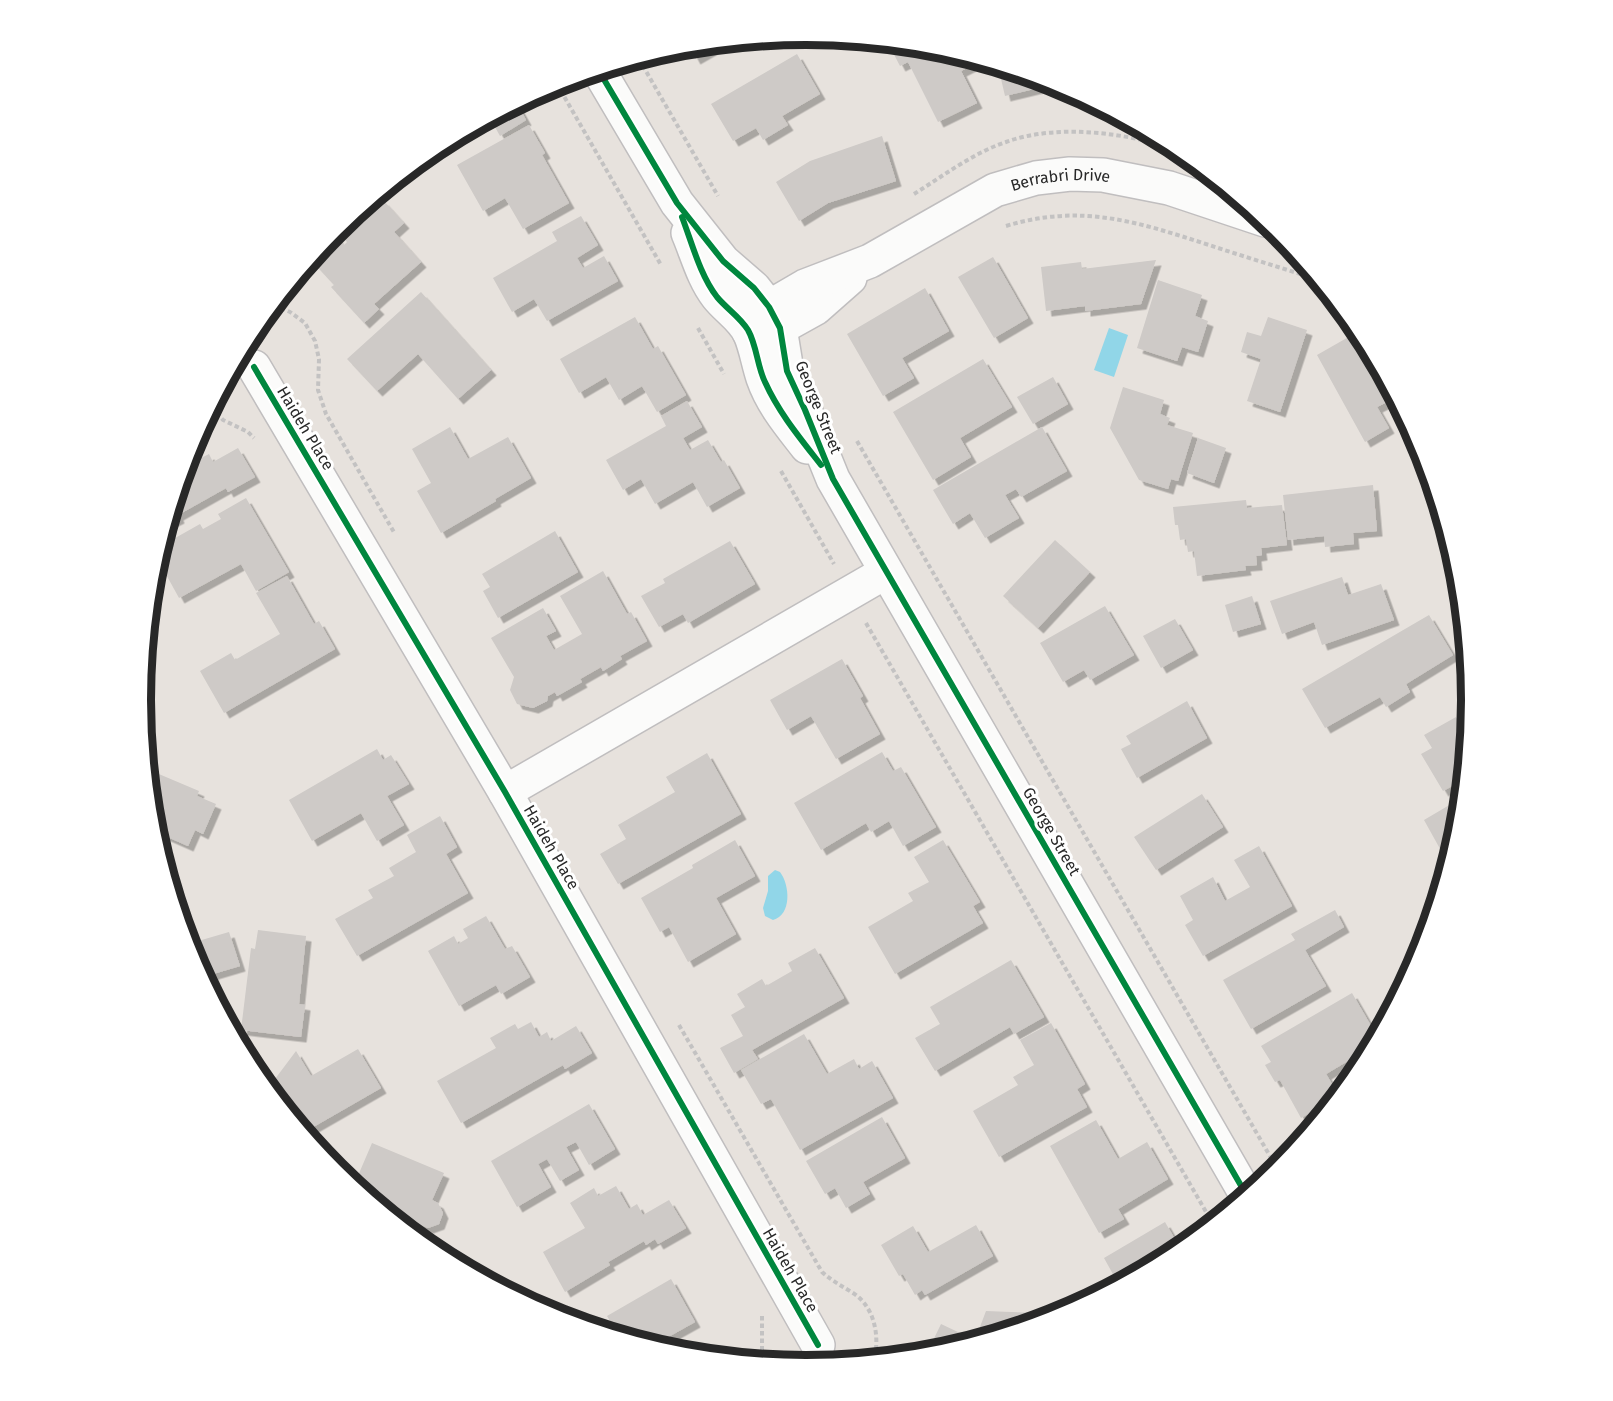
<svg xmlns="http://www.w3.org/2000/svg" width="1613" height="1401" font-family="'Fira Sans',sans-serif">
  <style>
    .water { fill: #91d6e8 }
    .building { fill: #cecac7; filter: url(#shadow) }
    .lines { fill: none; stroke-linecap: round; stroke-linejoin: round }
    .minor-casing { stroke: #c0bebf; stroke-width: 36 }
    .path { stroke: #c3c2c2; stroke-width: 4; stroke-dasharray: 4.5 3; stroke-linecap: butt }
    .minor { stroke: #fbfbfa; stroke-width: 33 }
    .cycleway-casing { stroke: #fff; stroke-width: 10 }
    .cycleway { stroke: #00873e; stroke-width: 6 }
    .labels { text-anchor: middle; stroke-width: 6; stroke-linejoin: round; paint-order: stroke }
    .street-label { font-size: 16px; fill: #282828; stroke: #fff }
    .rim { fill: none; stroke: #282828; stroke-width: 8 }
  </style>
  <defs>
    <filter id="shadow"><feDropShadow dx="5.5" dy="5.5" stdDeviation="0" flood-color="#0004"/></filter>
  </defs>
  <rect width="100%" height="100%" fill="#e7e2dd"/>
  <g class="water">
    <polygon points="1109,328 1128,335 1114,377 1094,370"/>
    <path d="M775,870L780,872C790,885 792,915 773,920L765,916L763,908L768,891V876Z"/>
  </g>
  <g class="building">
    <polygon points="723,43 695,59 688,46 692,46"/>
    <polygon points="888,43 937,47 965,56 971,66 961,71 977,103 938,122 908,62 900,66"/>
    <polygon points="797,54 820,94 782,116 788,125 763,140 756,128 733,141 711,104"/>
    <polygon points="998,66 1035,77 1038,88 1005,96"/>
    <polygon points="517,104 526,120 500,136 490,118"/>
    <polygon points="529,125 545,153 542,155 569,203 523,229 505,198 483,211 457,165"/>
    <polygon points="882,136 896,181 828,203 799,221 776,182 810,161"/>
    <polygon points="383,200 404,223 394,232 421,262 374,304 379,309 364,323 331,287 334,285 311,260 333,233 344,245 347,242 336,229 359,210 365,216"/>
    <polygon points="581,216 598,245 577,258 583,268 604,256 618,281 547,321 534,299 512,312 493,278 557,241 552,232"/>
    <polygon points="993,257 1028,318 994,338 958,277"/>
    <polygon points="1156,260 1141,304 1085,311 1085,306 1046,311 1041,267 1081,262 1082,269"/>
    <polygon points="1158,280 1202,295 1195,316 1208,321 1198,352 1182,347 1177,361 1137,348"/>
    <polygon points="925,288 949,331 902,358 914,378 883,396 847,334"/>
    <polygon points="421,292 491,370 458,399 418,354 377,391 347,359"/>
    <polygon points="635,317 653,349 658,346 686,395 657,412 642,386 619,400 606,377 579,393 560,359"/>
    <polygon points="1268,317 1307,330 1280,412 1247,401 1261,359 1241,352 1247,332 1261,336"/>
    <polygon points="1352,335 1389,401 1377,407 1389,428 1365,442 1317,355"/>
    <polygon points="983,359 1012,407 960,438 971,457 933,480 893,412"/>
    <polygon points="1053,377 1068,404 1033,424 1017,397"/>
    <polygon points="1123,387 1164,400 1160,414 1170,418 1167,425 1193,433 1178,481 1171,479 1168,489 1139,480 1110,428"/>
    <polygon points="687,401 702,427 683,438 690,450 708,440 721,462 724,460 740,488 707,507 693,482 655,504 641,479 623,490 606,460 666,426 661,416"/>
    <polygon points="450,427 468,459 508,437 531,478 495,499 496,501 441,533 417,491 431,483 412,449"/>
    <polygon points="1042,427 1067,471 1021,497 1016,489 1005,495 1019,518 985,538 970,513 953,524 933,490"/>
    <polygon points="1198,438 1226,448 1214,483 1187,473"/>
    <polygon points="191,445 199,459 209,454 213,462 238,448 255,477 228,492 226,488 178,515 179,518 167,524"/>
    <polygon points="1373,485 1377,531 1353,533 1354,544 1325,547 1324,536 1288,540 1283,495"/>
    <polygon points="246,498 289,572 256,591 241,564 179,598 157,558 161,546 200,524 203,529 221,519 218,514"/>
    <polygon points="1246,500 1247,508 1282,505 1287,545 1261,548 1262,555 1256,556 1257,565 1245,566 1246,570 1197,576 1194,551 1188,552 1186,539 1180,540 1178,525 1175,525 1173,507"/>
    <polygon points="555,531 578,572 498,618 483,591 490,587 482,574"/>
    <polygon points="1055,540 1090,572 1038,628 1003,596"/>
    <polygon points="730,541 755,584 688,623 683,614 659,627 641,596 665,583 663,579"/>
    <polygon points="603,571 627,614 631,612 647,641 620,656 622,659 603,671 601,667 580,679 582,682 557,696 555,692 548,696 547,701 533,708 517,704 510,690 514,677 491,638 543,608 556,631 546,636 554,650 582,634 560,596"/>
    <polygon points="287,576 314,624 319,621 335,649 224,713 200,671 231,653 235,660 280,634 256,593"/>
    <polygon points="1342,577 1348,595 1381,584 1394,620 1322,645 1314,622 1282,634 1270,601"/>
    <polygon points="1252,596 1261,624 1233,632 1225,605"/>
    <polygon points="1105,606 1134,655 1090,680 1084,670 1063,682 1040,643"/>
    <polygon points="1429,615 1453,655 1406,684 1410,692 1386,707 1380,697 1325,728 1302,689"/>
    <polygon points="1175,619 1193,650 1161,668 1143,636"/>
    <polygon points="842,659 863,696 860,698 880,734 836,759 811,716 787,730 770,700"/>
    <polygon points="1187,701 1207,738 1137,778 1121,749 1131,744 1126,736"/>
    <polygon points="1456,717 1462,728 1470,723 1465,779 1443,791 1421,754 1432,748 1424,735"/>
    <polygon points="377,749 383,760 391,755 409,784 387,796 404,825 377,841 361,813 312,841 289,800"/>
    <polygon points="882,752 893,771 901,767 936,827 903,846 889,821 871,832 866,823 821,850 794,803"/>
    <polygon points="707,753 741,814 618,884 600,854 626,839 618,825 675,792 666,777"/>
    <polygon points="147,769 199,791 197,796 216,804 203,834 195,830 188,846 154,831"/>
    <polygon points="1202,794 1223,827 1156,870 1134,837"/>
    <polygon points="1463,797 1460,831 1449,865 1424,820"/>
    <polygon points="440,816 457,847 446,854 468,893 357,956 335,919 373,898 368,890 394,876 389,868 416,852 407,835"/>
    <polygon points="735,840 755,876 716,898 736,934 688,962 669,927 660,932 641,898 693,868 692,865"/>
    <polygon points="943,840 980,902 973,906 983,923 895,974 868,927 913,901 908,893 929,882 914,857"/>
    <polygon points="1259,846 1292,906 1203,956 1185,925 1193,920 1180,896 1213,877 1225,901 1250,887 1234,860"/>
    <polygon points="1335,910 1344,927 1305,950 1326,986 1251,1029 1223,980 1295,940 1291,934"/>
    <polygon points="486,916 505,949 512,946 530,977 501,994 496,985 459,1006 428,951 454,936 458,944 468,938 463,929"/>
    <polygon points="258,930 306,936 299,1004 305,1005 301,1037 241,1030 251,948 255,949"/>
    <polygon points="229,932 240,966 213,974 224,1012 222,1012 191,955 188,944"/>
    <polygon points="815,948 844,998 752,1050 758,1059 734,1073 720,1048 743,1036 731,1015 745,1007 737,994 762,979 766,986 792,971 788,963"/>
    <polygon points="1011,960 1044,1017 1014,1034 1010,1027 935,1071 915,1038 940,1024 930,1007"/>
    <polygon points="1352,993 1378,1038 1373,1046 1326,1074 1339,1096 1301,1118 1280,1080 1275,1082 1265,1065 1271,1062 1261,1046"/>
    <polygon points="531,1022 539,1037 547,1032 551,1041 576,1026 592,1053 565,1069 563,1065 461,1123 437,1081 496,1048 490,1038 515,1024 518,1029"/>
    <polygon points="1051,1023 1085,1084 1077,1089 1087,1107 999,1157 973,1111 1018,1085 1013,1077 1034,1065 1020,1040"/>
    <polygon points="804,1034 827,1074 854,1059 859,1069 872,1061 893,1098 800,1150 771,1099 761,1104 741,1070"/>
    <polygon points="358,1049 381,1088 308,1130 298,1113 295,1113 275,1079 296,1051 311,1076"/>
    <polygon points="589,1104 615,1149 589,1165 576,1142 566,1147 579,1170 560,1181 547,1159 538,1164 551,1187 517,1207 491,1161"/>
    <polygon points="882,1117 905,1158 863,1182 870,1194 846,1208 835,1188 825,1194 806,1161"/>
    <polygon points="1096,1120 1118,1159 1147,1142 1168,1179 1118,1209 1124,1219 1099,1233 1050,1146"/>
    <polygon points="372,1143 444,1173 432,1200 438,1203 443,1213 439,1224 428,1228 379,1207 362,1193 367,1182 357,1178"/>
    <polygon points="616,1186 629,1209 637,1204 643,1215 669,1200 686,1228 658,1244 655,1239 646,1245 644,1241 608,1262 610,1265 565,1292 543,1252 585,1228 570,1203 594,1188 598,1196"/>
    <polygon points="1165,1222 1181,1250 1119,1285 1104,1258"/>
    <polygon points="976,1225 993,1256 925,1295 922,1290 915,1295 903,1274 899,1276 881,1245 913,1226 928,1252"/>
    <polygon points="671,1279 695,1322 652,1346 619,1336 607,1316"/>
    <polygon points="986,1311 1038,1313 1033,1324 936,1354 926,1355 941,1324 975,1340"/>
  </g>
  <g class="lines">
    <g class="minor-casing">
      <g id="minor">
        <polyline points="599,71 677,203 723,261 754,288 769,307 780,328 787,371 805,410 833,479 1247,1196"/>
        <path d="M688,233C697,254 703,278 717,296C727,309 743,318 750,334C756,348 758,363 763,378C772,404 790,425 807,447"/>
        <polyline points="760,331 780,328 816,308 850,278"/>
        <path id="s1" d="M749,332L769,307L805,286L870,261L995,190L1036,178L1070,174L1103,175L1169,188L1265,220"/>
        <polyline points="254,367 505,792 818,1345"/>
        <polyline points="505,792 886,572"/>
      </g>
    </g>
    <g class="path">
      <polyline points="639,59 718,196"/>
      <polyline points="557,84 661,265"/>
      <path d="M914,194C943,176 973,153 1006,142C1059,123 1129,133 1181,151"/>
      <path d="M1006,226C1081,203 1138,222 1209,245C1245,257 1282,268 1319,280"/>
      <polyline points="274,305 290,312 305,323 315,341 319,359 318,390 326,414 395,534"/>
      <polyline points="698,328 724,374"/>
      <polyline points="212,407 223,420 248,432 254,438"/>
      <polyline points="857,441 1278,1170"/>
      <polyline points="781,471 834,564"/>
      <polyline points="866,623 1213,1224"/>
      <path d="M679,1025L822,1272C832,1281 842,1286 853,1293C875,1307 880,1337 874,1360"/>
      <polyline points="762,1316 762,1356 764,1362"/>
    </g>
    <use href="#minor" class="minor"/>
    <g class="cycleway-casing">
      <g id="cycleway">
        <polyline points="599,71 677,203 723,261 754,288 769,307 780,328 787,371 805,410 833,479 1247,1196"/>
        <path d="M682,217C692,243 700,275 717,297C727,309 740,317 748,330C757,346 757,366 765,382C779,413 800,438 821,465"/>
        <polyline points="254,367 505,792 818,1345"/>
      </g>
    </g>
    <use href="#cycleway" class="cycleway"/>
  </g>
  <g class="labels">
    <g class="street-label">
      <text dy="6" stroke="none"><textPath href="#s1" startOffset="354">Berrabri Drive</textPath></text>
      <text transform="translate(819 407) rotate(68)" y="6">George Street</text>
      <text transform="translate(306 428) rotate(59)" y="6">Haideh Place</text>
      <text transform="translate(1052 831) rotate(60)" y="6">George Street</text>
      <text transform="translate(552 847) rotate(60)" y="6">Haideh Place</text>
      <text transform="translate(791 1270) rotate(60)" y="6">Haideh Place</text>
    </g>
  </g>
  <path d="M0 0H1613V1401H0ZM151 700a655 655 0 1 1 1310 0a655 655 0 1 1-1310 0Z" fill="#fff" fill-rule="evenodd"/>
  <path class="rim" d="M151 700a655 655 0 1 1 1310 0a655 655 0 1 1-1310 0Z"/>
</svg>
